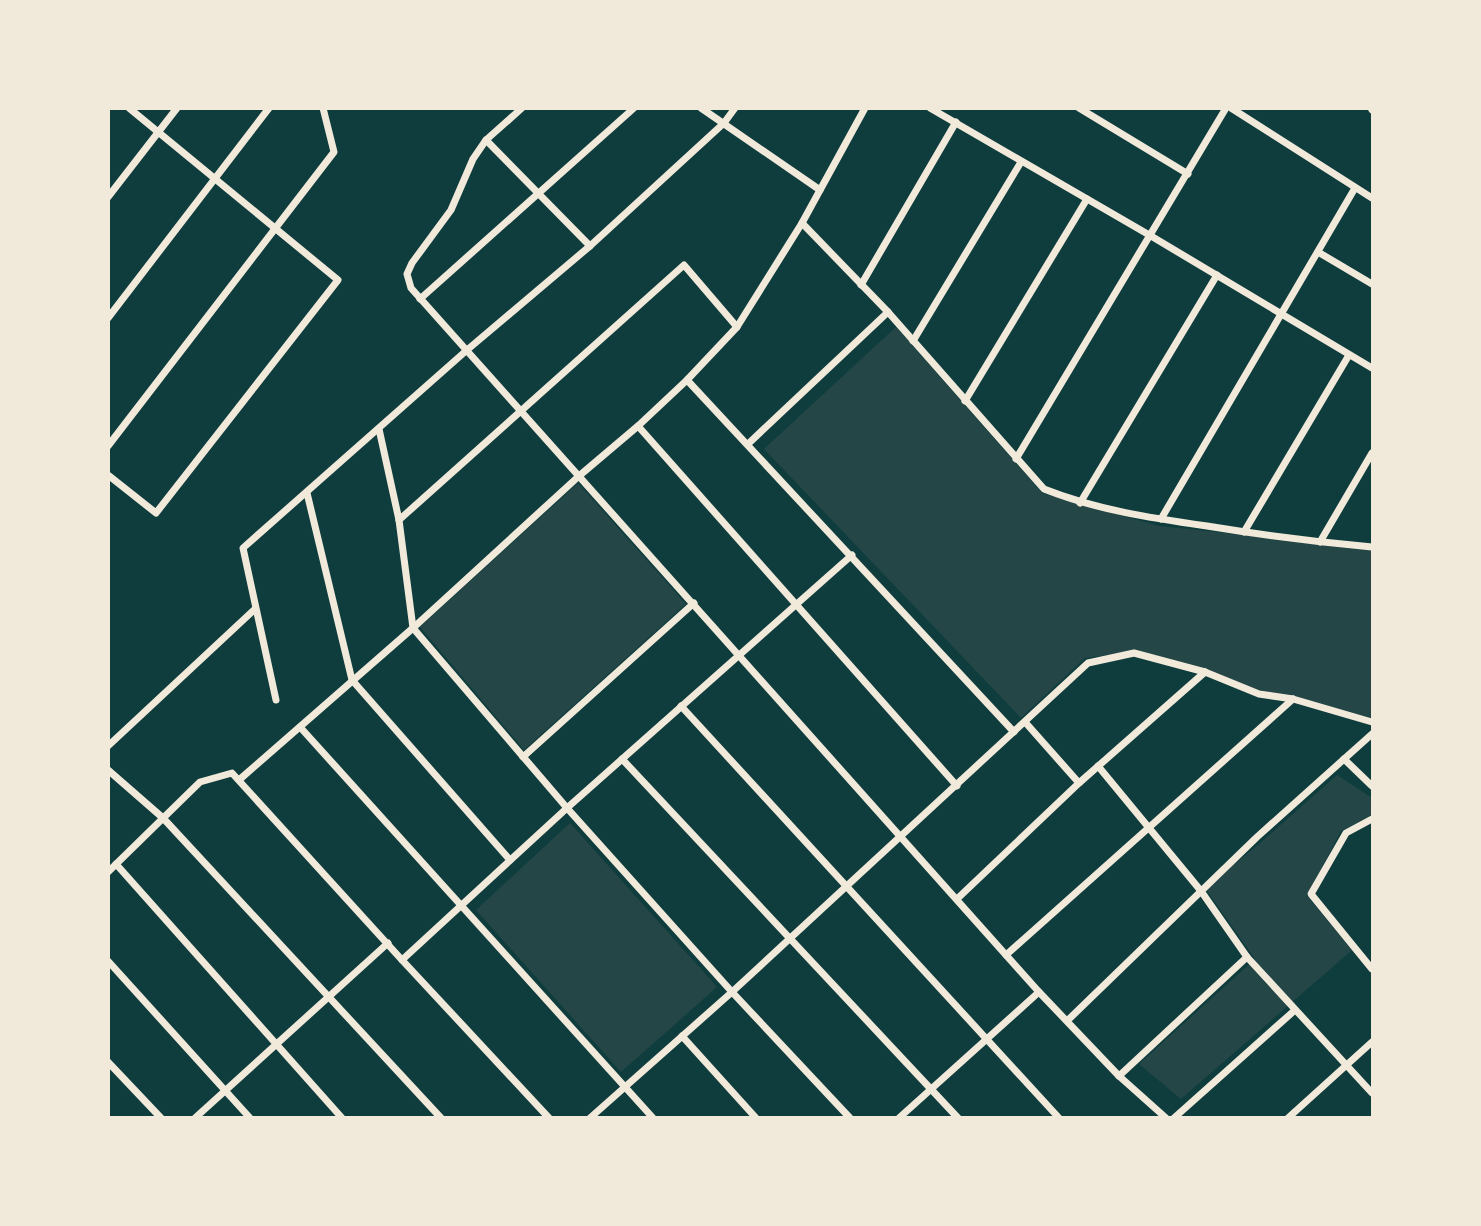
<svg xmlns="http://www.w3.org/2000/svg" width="1481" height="1226" font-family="'Sofia Sans Condensed',sans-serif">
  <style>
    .green { fill: #244646 }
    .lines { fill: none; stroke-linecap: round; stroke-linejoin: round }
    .minor { stroke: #f1e9da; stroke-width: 7 }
  </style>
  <rect width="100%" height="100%" fill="#0f3d3e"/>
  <g class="green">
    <polygon points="896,327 1042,493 1159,526 1372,548 1372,718 1291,696 1258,690 1137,651 1085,658 1021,718 764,449"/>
    <polygon points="578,483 686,604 524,750 420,627"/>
    <polygon points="1337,775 1372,798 1372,815 1341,831 1307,896 1352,950 1181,1099 1139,1064 1255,959 1205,888 1259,844"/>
    <polygon points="570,823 717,987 621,1072 476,910"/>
  </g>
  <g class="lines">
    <g class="minor">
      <polyline points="522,108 486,140 473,159 451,210 412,263 407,274 411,288 1039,992 1119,1076 1166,1118"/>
      <polyline points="701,108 820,190"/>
      <polyline points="930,108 1151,236 1372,368"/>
      <polyline points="1079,108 1188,174"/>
      <polyline points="1231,108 1372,198"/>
      <polyline points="1371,108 1372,110"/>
      <polyline points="486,140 590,246"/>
      <polyline points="108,197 177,108"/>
      <path d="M802,223L888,312L1044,489C1097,510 1151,518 1207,526C1262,535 1317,542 1372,547"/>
      <polyline points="1318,252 1372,284"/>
      <polyline points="861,285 956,122"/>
      <polyline points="420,299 634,108"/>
      <polyline points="108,318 269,108"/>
      <polyline points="913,341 1021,162"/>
      <polyline points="687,380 1014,732"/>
      <polyline points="965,401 1087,199"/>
      <polyline points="638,426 957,786"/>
      <polyline points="379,429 399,520 413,628 567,808 732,992 850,1118"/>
      <polyline points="748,444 888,312"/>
      <polyline points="108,446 334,152 323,108"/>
      <polyline points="1016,459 1226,108"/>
      <polyline points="108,475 156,513 338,280 129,108"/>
      <polyline points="307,493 352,680 510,860"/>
      <polyline points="1080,503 1217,275"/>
      <polyline points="1161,519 1355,188"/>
      <polyline points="399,520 684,265 737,327"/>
      <polyline points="1244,532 1349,355"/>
      <polyline points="1320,542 1372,453"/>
      <polyline points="276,700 243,548 467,350 590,246 724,123 735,108"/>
      <polyline points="681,706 1059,1118"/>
      <polyline points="1025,722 1079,783"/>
      <polyline points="300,727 653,1118"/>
      <polyline points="108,746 255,609"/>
      <polyline points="523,757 694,603"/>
      <polyline points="622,759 958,1118"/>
      <polyline points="1344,759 1372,786"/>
      <polyline points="1098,766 1201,891 1247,957 1372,1093"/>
      <polyline points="108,770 163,818 441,1118"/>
      <polyline points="239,780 413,628 579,476 638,426 687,380 737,327 802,223 865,108"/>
      <polyline points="1372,819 1346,833 1311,894 1372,969"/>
      <polyline points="116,864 342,1118"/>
      <polyline points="108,872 200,782 232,773 402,960 549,1118"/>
      <polyline points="957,899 1079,783 1205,672"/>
      <polyline points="1006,955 1293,699"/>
      <polyline points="402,960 567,808 852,555"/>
      <polyline points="108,961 250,1118"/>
      <polyline points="1068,1020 1257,837 1372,734"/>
      <polyline points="682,1036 756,1118"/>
      <polyline points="108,1062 161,1118"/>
      <polyline points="1119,1076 1247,957"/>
      <polyline points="195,1118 388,943"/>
      <polyline points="590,1118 732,992 1088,663 1134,653 1205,672 1259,694 1293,699 1372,722"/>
      <polyline points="899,1118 1039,992"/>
      <polyline points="1174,1118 1295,1010"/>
      <polyline points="1288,1118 1372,1042"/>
    </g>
  </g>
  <rect width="1481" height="1226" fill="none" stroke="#f1e9da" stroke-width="220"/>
</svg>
